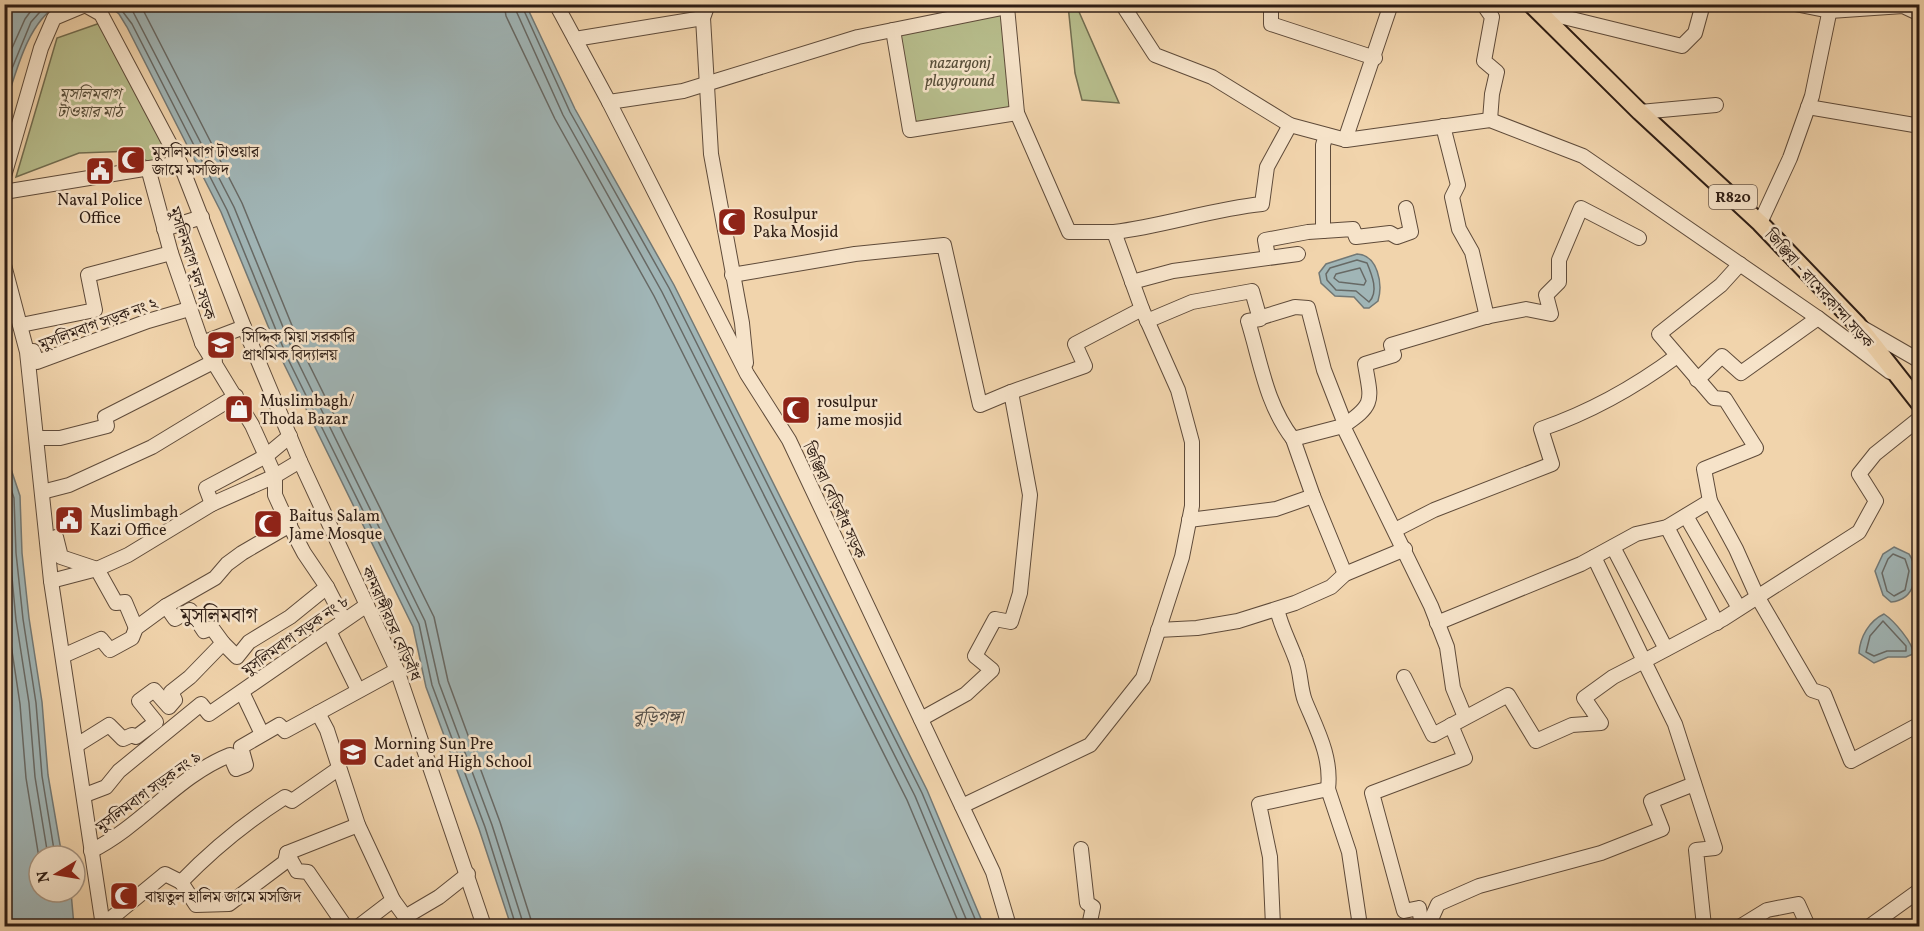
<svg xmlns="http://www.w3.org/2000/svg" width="1924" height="931" font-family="Vollkorn,'Noto Serif Bengali',serif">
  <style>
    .green { fill: #b7bd8c; stroke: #726d50; stroke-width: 1.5 }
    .water { fill: #a0b5b6; stroke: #727875; stroke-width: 1.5 }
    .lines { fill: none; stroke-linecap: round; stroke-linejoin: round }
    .shore { stroke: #676965; stroke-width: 1.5 }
    .minor-casing { stroke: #5f4b3a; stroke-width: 16 }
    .major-casing { stroke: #2e1d14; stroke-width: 20 }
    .minor { stroke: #f6e3c9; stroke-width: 14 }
    .major { stroke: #f1d4ac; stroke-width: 16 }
    .labels { text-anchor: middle; stroke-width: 5; stroke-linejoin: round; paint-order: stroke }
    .shield { fill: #f6e3c9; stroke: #6a584a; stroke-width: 1.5 }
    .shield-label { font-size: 15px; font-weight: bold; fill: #2e1d14 }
    .park-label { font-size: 16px; font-style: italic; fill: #574d38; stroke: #f6e3c9 }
    .poi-label { font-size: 16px; fill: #2e1d14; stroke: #f6e3c9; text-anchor: start }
    .street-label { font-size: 16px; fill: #2e1d14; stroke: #f6e3c9 }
    .water-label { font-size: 18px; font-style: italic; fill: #504b45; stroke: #f6e3c9 }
    .quarter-label { font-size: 20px; fill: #2e1d14; stroke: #f6e3c9 }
  </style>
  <rect width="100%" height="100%" fill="#f1d4ac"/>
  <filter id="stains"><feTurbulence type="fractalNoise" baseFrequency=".00333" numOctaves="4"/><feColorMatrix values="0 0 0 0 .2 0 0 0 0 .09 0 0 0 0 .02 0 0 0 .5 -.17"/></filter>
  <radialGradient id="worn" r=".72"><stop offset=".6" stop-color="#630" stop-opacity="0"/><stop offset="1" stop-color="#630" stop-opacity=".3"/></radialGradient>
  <g class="green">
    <polygon points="1068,5 1076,5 1119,103 1082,100 1075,73"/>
    <polygon points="1007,7 1017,113 910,130 893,30"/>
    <polygon points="103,22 172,160 148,162 134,151 79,153 16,177 57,38"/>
  </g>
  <g class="water">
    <path d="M5,4L58,5C27,23 16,73 5,106Z"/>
    <polygon points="108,5 526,5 575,109 674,285 927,790 984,926 511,926 479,829 426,687 413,627 282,360 221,212 127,27 119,14"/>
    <path d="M1357,254C1378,255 1383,284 1378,301L1369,308H1364L1354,297L1335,296L1321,283L1319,273L1326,264Z"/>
    <polygon points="5,425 9,463 20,496 22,553 29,618 42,702 48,775 62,856 39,856 39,892 71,892 74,926 5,926"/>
    <path d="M1894,547L1909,554C1921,572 1915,600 1891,602L1883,595L1875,571L1883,554Z"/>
    <path d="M1884,614C1893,620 1914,643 1913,654L1906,657H1888L1874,663L1859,653C1860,637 1869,621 1884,614Z"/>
  </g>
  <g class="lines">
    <g class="shore">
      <polyline points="117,4 132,24 227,210 287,357 419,624 432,685 485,827 516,926"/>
      <polyline points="129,4 234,207 294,354 425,621 439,683 492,825 524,926"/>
      <polyline points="140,4 242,203 302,350 434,617 448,681 500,822 533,926"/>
      <polyline points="504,4 506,16 555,119 654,296 907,800 960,926"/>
      <polyline points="513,4 563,115 662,292 915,796 969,926"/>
      <polyline points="521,4 570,112 669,288 922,793 978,926"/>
      <polyline points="4,66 25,19 36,4"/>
      <polyline points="4,88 31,22 47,4"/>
      <path d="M1357,260L1367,263C1372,275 1379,292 1369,302L1356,291L1336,290L1327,280L1326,274L1330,268Z"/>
      <polygon points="1360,268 1366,281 1364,285 1339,282 1334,278 1336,274"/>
      <polyline points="4,468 14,498 16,553 23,619 36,703 42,776 55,856"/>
      <polyline points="4,492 16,620 29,703 35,777 48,856"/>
      <polygon points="1893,554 1905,559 1909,571 1905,590 1894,596 1887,591 1882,573 1888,559"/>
      <polyline points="4,598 20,704 26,778 39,858"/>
      <polygon points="1883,621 1906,646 1906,651 1887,651 1874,656 1866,652 1870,636"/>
    </g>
    <g class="minor-casing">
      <g id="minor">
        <polyline points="556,4 609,102 747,374 789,440 993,872 1009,926"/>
        <polyline points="708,4 703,18 711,154 742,323 746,363"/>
        <polyline points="1122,4 1155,55 1212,77 1290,125 1346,140 1490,120 1583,156 1818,318 1890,372"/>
        <polyline points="1271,4 1271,24 1375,58"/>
        <polyline points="1483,4 1492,17 1484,61 1497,72 1492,94 1490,120"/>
        <polyline points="1795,4 1830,11 1903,6 1920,14"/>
        <polyline points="1539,11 1682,46 1695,33 1703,4"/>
        <polyline points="893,30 910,130 1017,113"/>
        <polyline points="575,39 703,18"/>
        <polyline points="609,102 683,91 858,37 1007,7"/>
        <polyline points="1808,107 1920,126"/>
        <polyline points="1640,112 1716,105"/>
        <polyline points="1443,126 1458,185 1452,197 1459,229 1472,252 1487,317"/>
        <polyline points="1345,140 1391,4"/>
        <polyline points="148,168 171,253 202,343 252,425 275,476 275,495 285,517 304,553 327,587 344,620"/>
        <polyline points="4,176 41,48 54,18 85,5 101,14 180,163 244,327 300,461 397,670 484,926"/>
        <polyline points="4,192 180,163"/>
        <polyline points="1760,223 1790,158 1812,96 1831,4"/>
        <polyline points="164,229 202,217"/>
        <polyline points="1323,231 1323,145 1326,135"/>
        <path d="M1114,232C1164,226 1212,209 1262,204L1267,167L1290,125"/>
        <polyline points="1268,257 1265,240 1308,232 1353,229 1356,237 1390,233 1397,237 1411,232 1406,208"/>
        <polyline points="4,265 27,352 51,581 103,926"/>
        <polyline points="732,275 855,254 944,245 980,405 1011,392 1030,495 1020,593 1011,622 995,619 975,656 992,670 966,694 921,719"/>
        <polyline points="1132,282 1173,271 1298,254"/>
        <polyline points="1259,318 1295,307 1308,308 1324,370 1345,424"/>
        <path d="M1147,321L1192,302L1252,291L1260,319L1248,321C1261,363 1266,404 1293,439L1343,426L1431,606L1447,647L1453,688L1465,717"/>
        <polyline points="21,325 95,310 88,275 171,253"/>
        <polyline points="1861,327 1920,361"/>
        <polyline points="202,343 244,327"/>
        <polyline points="29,351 33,351 37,362 148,321 189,309"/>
        <polyline points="1697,380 1722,356 1741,373 1818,318"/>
        <polyline points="1011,392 1085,366 1075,344 1142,309"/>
        <path d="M1343,426C1376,404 1371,400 1365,364L1394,355L1391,345L1485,317L1526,309L1551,314L1546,295L1559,282V260L1581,208L1639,238"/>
        <polyline points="38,438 60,438 107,426 105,417 215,361"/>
        <polyline points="1293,439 1313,496 1345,574"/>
        <polyline points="42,492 69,485 152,447 236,396"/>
        <polyline points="1710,501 1704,469 1756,448 1725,399 1714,398 1659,334 1721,285 1740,264"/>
        <polyline points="212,504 206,488 266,456 290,436"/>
        <polyline points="1686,516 1739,608"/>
        <polyline points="1189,520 1276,509 1313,496"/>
        <polyline points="1667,527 1717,623"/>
        <path d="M1395,530L1434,510L1552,464L1541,429C1591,412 1635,387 1677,356"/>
        <polyline points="56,537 61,557 97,569 116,603 125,602 136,628"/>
        <polyline points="1613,547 1666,649"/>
        <polyline points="51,581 97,569 128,555 212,504 275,476 300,461"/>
        <polyline points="166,606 175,619 190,610 204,631 212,628 223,643"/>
        <path d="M1277,609C1281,627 1290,643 1296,660C1301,673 1300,688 1305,701C1317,730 1332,757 1328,789"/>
        <polyline points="1437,623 1581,564 1636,534 1667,527 1710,501 1736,549 1757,596 1812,690 1824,694 1851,761 1920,724"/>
        <polyline points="1158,630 1197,628 1238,621 1295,603 1331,587 1345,574 1405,549"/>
        <polyline points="329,631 358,690"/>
        <polyline points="65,655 101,639 110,650 132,638 136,628 166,606 215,578 227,564 242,553 290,525"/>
        <polyline points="1404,677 1433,735 1508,695 1536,741 1572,725 1601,723 1584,698 1613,677 1644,661 1594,557"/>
        <polyline points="242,692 262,734"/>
        <polyline points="318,713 327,730 358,825 393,900"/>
        <polyline points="77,745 109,725 123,739 132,735 136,737 156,722 139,701 154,690 169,707 175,700 171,692 190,677 223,643 237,657 249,642 290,617 327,587"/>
        <polyline points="85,795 106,787 119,771 201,704 209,714 367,605"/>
        <polyline points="962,806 1090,745 1143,678 1182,557 1192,506 1192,442 1178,390 1142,309 1114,232 1069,232 1017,113 1007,7 1009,4"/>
        <polyline points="1081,849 1087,903 1093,907 1089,926"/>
        <path d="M91,851C143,825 177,776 230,755L236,769L246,765L241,747L279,725L285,731L397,670"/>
        <polyline points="287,853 297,871 308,872 345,926"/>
        <polyline points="181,882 196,905 229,904 285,862 287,853 358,825"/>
        <polyline points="405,917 439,897 468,874"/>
        <path d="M103,925L165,874L181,882C213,849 246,822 285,797L292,801L338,769"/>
        <polyline points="359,926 393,900 412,926"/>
        <polyline points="1273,926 1270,857 1259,804 1328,789 1349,852 1360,926"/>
        <polyline points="1422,926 1419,908 1404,911 1372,793 1465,758 1451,725"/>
        <polyline points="1425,926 1429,924 1438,904 1479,886 1601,853 1662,829 1651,801 1694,784"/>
        <polyline points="1704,926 1696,850 1715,848 1675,724 1644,661 1723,619 1859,532 1876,501 1859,474 1875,454 1920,418"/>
        <polyline points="1741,926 1767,910 1798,904 1808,926"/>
        <polyline points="1870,926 1920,890"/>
      </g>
    </g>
    <g class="major-casing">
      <polyline id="major" points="1531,4 1640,112 1760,223 1857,324 1920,404"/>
    </g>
    <use href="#minor" class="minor"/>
    <use href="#major" class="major"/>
  </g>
  <defs>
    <g id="mosque-square" transform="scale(1.5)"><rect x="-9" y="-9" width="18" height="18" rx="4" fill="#8f2418" stroke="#f6e3c9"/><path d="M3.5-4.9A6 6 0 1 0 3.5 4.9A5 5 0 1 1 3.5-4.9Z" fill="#fff"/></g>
    <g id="civic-square" transform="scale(1.5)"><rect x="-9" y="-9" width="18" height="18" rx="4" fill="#8f2418" stroke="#f6e3c9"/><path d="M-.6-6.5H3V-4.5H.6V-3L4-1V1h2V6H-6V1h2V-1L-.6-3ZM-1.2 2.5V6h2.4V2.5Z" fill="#fff"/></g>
    <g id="school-square" transform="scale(1.5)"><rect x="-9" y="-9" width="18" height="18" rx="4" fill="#8f2418" stroke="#f6e3c9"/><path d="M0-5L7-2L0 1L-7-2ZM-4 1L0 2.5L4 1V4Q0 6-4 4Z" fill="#fff"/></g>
    <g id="shop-square" transform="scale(1.5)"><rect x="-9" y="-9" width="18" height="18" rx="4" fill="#8f2418" stroke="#f6e3c9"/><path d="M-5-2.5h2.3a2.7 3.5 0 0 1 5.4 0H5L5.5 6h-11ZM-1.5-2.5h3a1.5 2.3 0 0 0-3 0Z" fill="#fff"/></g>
  </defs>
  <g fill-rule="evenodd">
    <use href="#mosque-square" x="131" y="160"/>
    <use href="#civic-square" x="100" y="171"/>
    <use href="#mosque-square" x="732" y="222"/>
    <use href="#school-square" x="221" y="345"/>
    <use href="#shop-square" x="239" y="409"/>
    <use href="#mosque-square" x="796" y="410"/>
    <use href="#civic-square" x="69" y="520"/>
    <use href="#mosque-square" x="268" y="524"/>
    <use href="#school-square" x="353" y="752"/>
    <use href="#mosque-square" x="124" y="896"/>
  </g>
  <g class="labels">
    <rect class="shield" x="1709" y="185" width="48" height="24" rx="4.5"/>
    <g class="shield-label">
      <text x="1733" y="202">R820</text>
    </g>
    <g class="park-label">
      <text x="960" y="68">nazargonj<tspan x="960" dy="18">playground</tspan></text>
      <text x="90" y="99">মুসলিমবাগ<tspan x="90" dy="18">টাওয়ার মাঠ</tspan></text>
    </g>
    <g class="poi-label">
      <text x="152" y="157">মুসলিমবাগ টাওয়ার<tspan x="152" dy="18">জামে মসজিদ</tspan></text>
      <text x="100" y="205" text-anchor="middle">Naval Police<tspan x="100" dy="18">Office</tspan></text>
      <text x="753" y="219">Rosulpur<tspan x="753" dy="18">Paka Mosjid</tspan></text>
      <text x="242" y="342">সিদ্দিক মিয়া সরকারি<tspan x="242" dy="18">প্রাথমিক বিদ্যালয়</tspan></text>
      <text x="260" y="406">Muslimbagh/<tspan x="260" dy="18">Thoda Bazar</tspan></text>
      <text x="817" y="407">rosulpur<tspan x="817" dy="18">jame mosjid</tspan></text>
      <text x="90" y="517">Muslimbagh<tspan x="90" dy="18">Kazi Office</tspan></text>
      <text x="289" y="521">Baitus Salam<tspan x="289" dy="18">Jame Mosque</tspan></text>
      <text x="374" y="749">Morning Sun Pre<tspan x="374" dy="18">Cadet and High School</tspan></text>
      <text x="145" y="902">বায়তুল হালিম জামে মসজিদ</text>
    </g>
    <g class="street-label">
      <text transform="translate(193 263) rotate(72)" y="6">মুসলিমবাগ মূল সড়ক</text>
      <text transform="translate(1820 288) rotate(48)" y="6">জিঞ্জিরা - রামেরকান্দা সড়ক</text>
      <text transform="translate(98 323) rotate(-20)" y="6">মুসলিমবাগ সড়ক নং ২</text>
      <text transform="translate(835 500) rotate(65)" y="6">জিঞ্জিরা বেড়িবাঁধ সড়ক</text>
      <text transform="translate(392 623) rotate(66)" y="6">কামরাঙ্গীরচর বেড়িবাঁধ</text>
      <text transform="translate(295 635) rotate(-35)" y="6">মুসলিমবাগ সড়ক নং ৮</text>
      <text transform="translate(148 791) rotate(-36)" y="6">মুসলিমবাগ সড়ক নং ৯</text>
    </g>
    <g class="water-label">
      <text x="658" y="723">বুড়িগঙ্গা</text>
    </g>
    <g class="quarter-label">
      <text x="219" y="622">মুসলিমবাগ</text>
    </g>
  </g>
  <rect width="1924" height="931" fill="none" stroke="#f1d4ac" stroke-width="24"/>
  <rect x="6" y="6" width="1912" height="919" fill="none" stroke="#2e1d14" stroke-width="3"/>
  <rect x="12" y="12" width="1900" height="907" fill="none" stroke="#2e1d14" stroke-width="1.5"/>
  <g transform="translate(57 874) rotate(259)"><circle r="28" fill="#f6e3c9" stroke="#a69481" stroke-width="1.5"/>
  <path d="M0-4.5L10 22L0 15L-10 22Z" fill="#8f2418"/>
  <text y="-9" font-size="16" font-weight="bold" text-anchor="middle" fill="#2e1d14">N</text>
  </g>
  <rect width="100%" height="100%" filter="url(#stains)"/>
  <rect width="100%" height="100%" fill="url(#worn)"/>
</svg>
